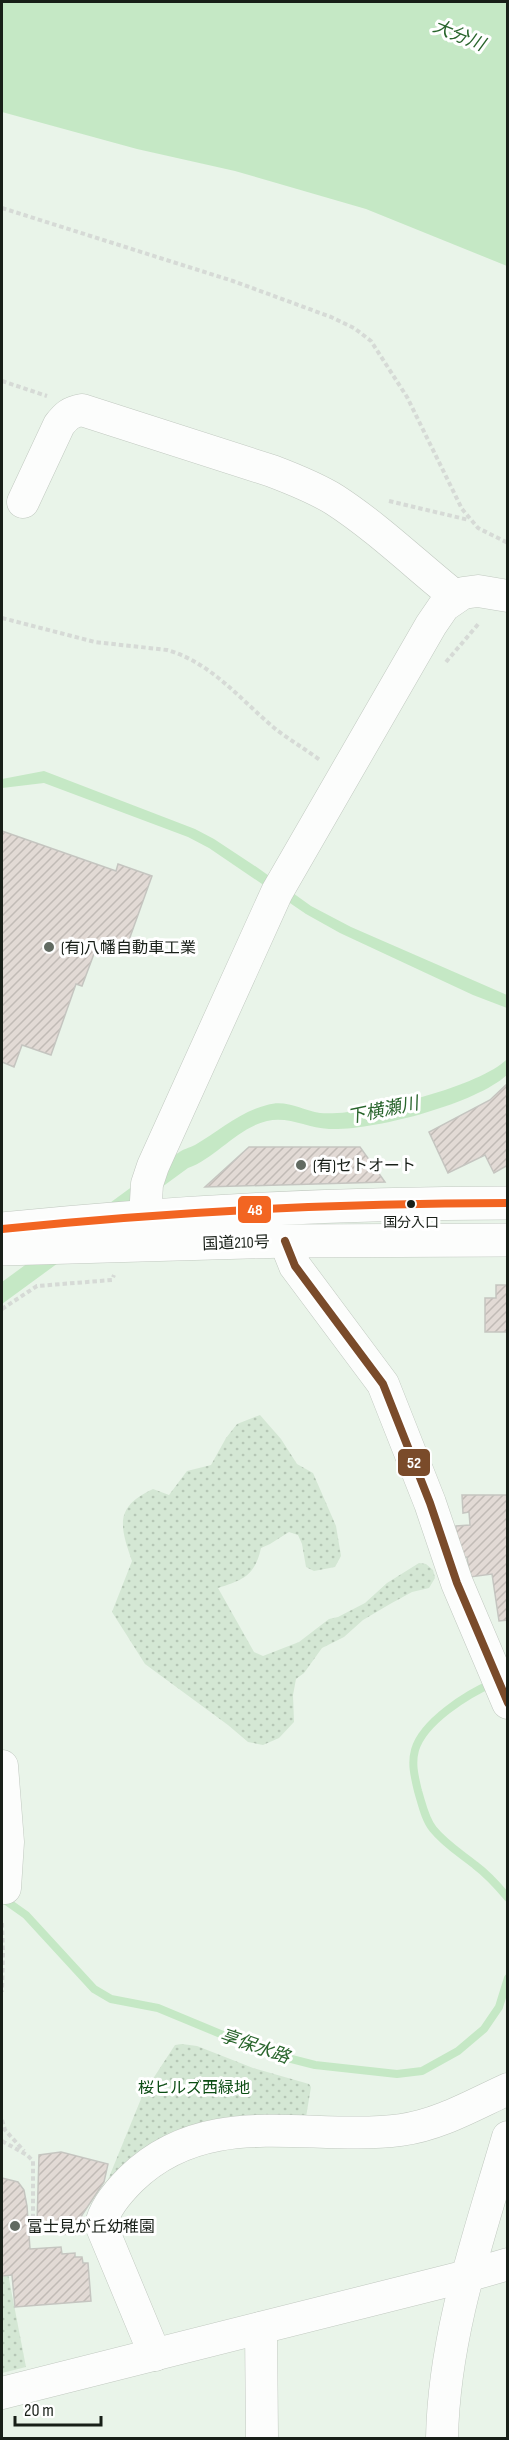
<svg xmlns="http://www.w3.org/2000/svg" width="509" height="2440" font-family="'Sofia Sans Condensed','Noto Sans JP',sans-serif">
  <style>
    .grass { fill: url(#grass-dots) }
    .water { fill: #c5e8c5 }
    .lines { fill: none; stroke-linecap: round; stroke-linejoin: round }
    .stream { stroke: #c5e8c5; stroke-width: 8 }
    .building { fill: url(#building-hatch); stroke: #c5c5c0; stroke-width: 1.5 }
    .minor-casing { stroke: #c1c9c0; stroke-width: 33 }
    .highway-casing { stroke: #c1c9c0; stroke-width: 34 }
    .path { stroke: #d6dad6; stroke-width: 4; stroke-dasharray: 4.5 3; stroke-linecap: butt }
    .minor { stroke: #fcfdfc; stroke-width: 32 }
    .highway { stroke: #fcfdfc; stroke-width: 33 }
    .bus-1-casing { stroke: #fff; stroke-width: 12 }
    .bus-2-casing { stroke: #fff; stroke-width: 12 }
    .bus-1 { stroke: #f26522; stroke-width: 8 }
    .bus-2 { stroke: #7a4b2a; stroke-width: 8 }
    .poi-dot { fill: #616a61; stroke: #fff; stroke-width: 2 }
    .bus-dot { fill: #181f18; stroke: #fff; stroke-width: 2 }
    .labels { text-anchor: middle; stroke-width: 6; stroke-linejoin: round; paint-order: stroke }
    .bus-label { font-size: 14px; fill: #181f18; stroke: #fff }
    .poi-label { font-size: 16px; fill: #181f18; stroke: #fff; text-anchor: start }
    .street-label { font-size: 16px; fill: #181f18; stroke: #fff }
    .park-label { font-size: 16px; fill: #0c4d14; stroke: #fff }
    .water-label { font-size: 18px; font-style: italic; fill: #29652c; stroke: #fff }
    .line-badge { stroke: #fff; stroke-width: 2 }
    .badge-label { font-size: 16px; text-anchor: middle; font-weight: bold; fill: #fff }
  </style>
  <defs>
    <pattern id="grass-dots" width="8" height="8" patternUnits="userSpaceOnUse" patternTransform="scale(1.5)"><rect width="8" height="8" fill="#d4e7d4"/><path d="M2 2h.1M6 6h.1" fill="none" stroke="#b5c6b5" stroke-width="1.8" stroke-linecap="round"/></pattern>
    <pattern id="building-hatch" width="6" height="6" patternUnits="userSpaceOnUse" patternTransform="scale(1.5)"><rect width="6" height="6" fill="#e2dad5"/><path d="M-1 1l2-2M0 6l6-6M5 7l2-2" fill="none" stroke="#c1bbb6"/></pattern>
  </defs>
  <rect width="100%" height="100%" fill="#e9f4e9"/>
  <g class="grass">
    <path d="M260,1415L281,1439L297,1464L313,1473L336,1526L341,1556L335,1567L314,1571L306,1567L302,1544L298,1535L289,1532L270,1544L261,1548C255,1575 244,1580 218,1588L254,1652L263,1656L299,1642L329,1619L338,1617L365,1603L387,1583L419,1563L426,1564L433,1570L435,1578L429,1588L412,1592L390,1604L363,1620L344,1637L322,1648L304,1673L296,1679L293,1695L294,1722L279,1738L263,1745L248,1742L228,1725L145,1664L112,1612L132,1561C120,1526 114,1507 153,1489L169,1495L187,1471L211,1465L226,1438L237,1424Z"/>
    <polygon points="182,2044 197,2046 253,2068 309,2084 311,2087 306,2117 105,2187 143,2094 175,2045"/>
    <polygon points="8,2274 26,2367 2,2373 2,2275"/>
  </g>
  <g class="water">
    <polygon points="2,2 507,2 507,266 366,209 235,171 137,149 2,112"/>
    <polygon points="44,771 195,829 214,839 258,868 311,906 351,927 507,995 507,1008 473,995 340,933 306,914 209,848 188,837 44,783 2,788 2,779"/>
    <path d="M507,1059V1075C475,1104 373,1131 329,1129C307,1128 289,1116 267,1121C237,1128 216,1158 188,1168L2,1304V1282L178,1153C183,1149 189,1148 195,1145C219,1131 239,1112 267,1105C286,1099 302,1110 320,1113C360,1117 480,1087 507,1059Z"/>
  </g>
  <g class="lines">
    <g class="stream">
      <path d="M493,1683C467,1694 423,1722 415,1750C411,1764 415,1778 418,1791C422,1804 425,1819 433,1829C445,1844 460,1853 475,1865C487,1874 498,1886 508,1898"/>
      <polyline points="2,1898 26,1915 94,1989 111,1999 158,2008 264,2052 315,2065 397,2074 422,2071 458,2051 484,2029 499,2007 508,1978"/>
    </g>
  </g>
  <g class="building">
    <polygon points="2,831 116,871 118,864 152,876 125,951 98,943 82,986 76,984 51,1055 22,1045 14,1067 2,1062"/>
    <polygon points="508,1083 508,1165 494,1173 485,1155 448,1173 429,1132 490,1100"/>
    <polygon points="249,1147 360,1147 385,1182 205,1187"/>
    <polygon points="496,1285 508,1285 507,1332 485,1332 485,1298 496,1298"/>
    <polygon points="462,1495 508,1495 508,1620 499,1621 492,1574 470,1577 467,1557 460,1558 454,1553 456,1526 470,1525 469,1512 463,1513"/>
    <polygon points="61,2152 108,2164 104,2182 82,2215 78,2228 37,2224 39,2155"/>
    <polygon points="2,2178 18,2182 24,2190 27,2206 30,2249 61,2247 62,2254 75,2253 75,2257 82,2257 83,2263 88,2263 91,2301 15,2307 12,2275 2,2276"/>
  </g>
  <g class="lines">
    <g class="minor-casing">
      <g id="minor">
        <path d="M23,502L59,425C66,416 70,412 82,410L272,471C293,479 316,488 335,500C378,528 416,565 456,597"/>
        <polyline points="145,1218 147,1184 153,1166 277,892 431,625 444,606 463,593 478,591 508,596"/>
        <polyline points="285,1241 295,1266 383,1384 430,1503 457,1583 508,1703"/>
        <polyline points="2,1766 8,1842 5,1888"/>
        <polyline points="261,2328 262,2438"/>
        <path d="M155,2355L101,2225C104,2208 119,2191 131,2179C208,2104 308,2142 401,2130C439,2125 473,2105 508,2089"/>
        <polyline points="2,2393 467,2276 508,2264"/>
        <path d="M442,2438C444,2334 479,2236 508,2137"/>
      </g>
    </g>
    <g class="highway-casing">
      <g id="highway">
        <path d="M2,1229C169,1212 339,1203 508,1203"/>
        <polyline points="2,1249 285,1241 508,1240"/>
      </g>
    </g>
    <g class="path">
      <polyline points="2,208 233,281 331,317 354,328 371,341 407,397 462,509 478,528 508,543"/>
      <polyline points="2,381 47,396"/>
      <polyline points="389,501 469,520"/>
      <path d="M2,618L95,642L167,650C213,663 242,702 278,731C292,741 306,750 320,760"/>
      <polyline points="446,662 480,622"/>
      <polyline points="2,1309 37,1286 112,1280 114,1275"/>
      <polyline points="2,1923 3,1953 2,1992"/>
      <polyline points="2,2120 5,2130 24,2151"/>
      <polyline points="2,2141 27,2155 33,2161 33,2230 73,2234"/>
    </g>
    <use href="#minor" class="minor"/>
    <use href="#highway" class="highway"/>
    <g class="bus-1-casing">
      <path id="bus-1" d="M2,1229C169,1212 339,1203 508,1203"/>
    </g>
    <g class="bus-2-casing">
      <polyline id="bus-2" points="285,1241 295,1266 383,1384 430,1503 457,1583 508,1703"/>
    </g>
    <use href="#bus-1" class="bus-1"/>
    <use href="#bus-2" class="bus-2"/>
  </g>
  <g class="poi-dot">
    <circle cx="49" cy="947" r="6"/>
    <circle cx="301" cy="1165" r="6"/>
    <circle cx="15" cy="2226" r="6"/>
  </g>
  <circle class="bus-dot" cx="411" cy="1204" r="5"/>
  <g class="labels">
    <g class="bus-label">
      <text x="411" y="1227">国分入口</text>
    </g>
    <g class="poi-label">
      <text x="61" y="953">(有)八幡自動車工業</text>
      <text x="313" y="1171">(有)セトオート</text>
      <text x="27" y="2232">富士見が丘幼稚園</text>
    </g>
    <g class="street-label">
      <text transform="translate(236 1242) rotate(-2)" y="6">国道210号</text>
    </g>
    <g class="park-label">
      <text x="194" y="2093">桜ヒルズ西緑地</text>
    </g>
    <g class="water-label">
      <text transform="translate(459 35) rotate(22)" y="6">大分川</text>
      <text transform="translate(383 1110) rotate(-12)" y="6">下横瀬川</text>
      <text transform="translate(255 2046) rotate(19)" y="6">享保水路</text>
    </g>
  </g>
  <g class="line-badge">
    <rect x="237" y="1195" width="35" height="29" rx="6" fill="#f26522"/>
    <rect x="397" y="1448" width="34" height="29" rx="6" fill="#7a4b2a"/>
  </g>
  <g class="badge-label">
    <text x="255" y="1215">48</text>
    <text x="414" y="1468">52</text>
  </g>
  <rect width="509" height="2440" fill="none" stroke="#181f18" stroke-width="6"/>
  <path d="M15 2416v9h86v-9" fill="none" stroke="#181f18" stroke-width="3"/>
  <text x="24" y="2416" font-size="18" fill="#181f18" stroke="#ffffff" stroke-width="4.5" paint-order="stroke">20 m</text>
</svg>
